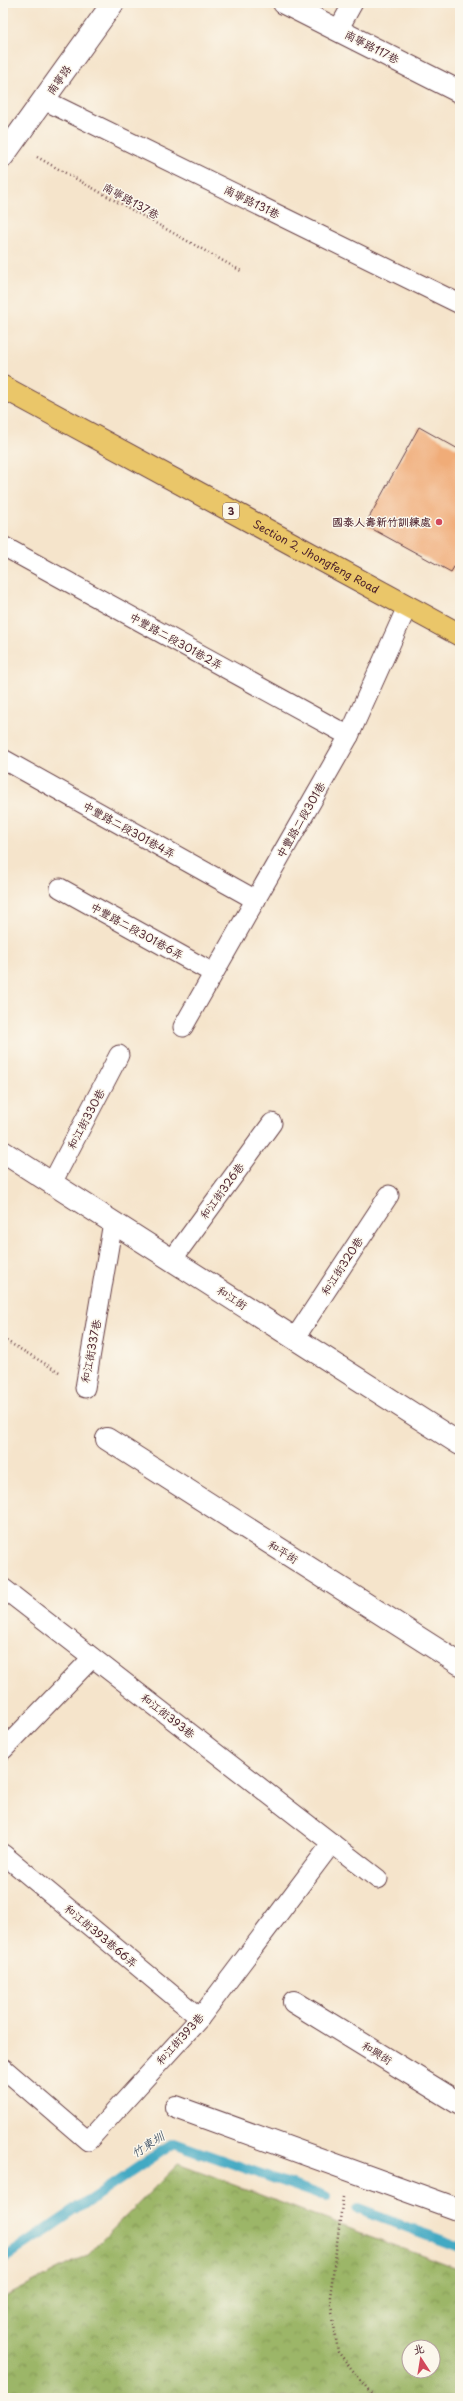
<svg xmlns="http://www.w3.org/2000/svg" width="463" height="2401" font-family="'Playpen Sans','LXGW WenKai TC',sans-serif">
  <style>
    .forest { fill: url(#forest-crowns); stroke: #736a49; fill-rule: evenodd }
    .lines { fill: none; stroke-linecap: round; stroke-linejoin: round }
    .stream { stroke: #43a9c3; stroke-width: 10 }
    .building { fill: #f0ac78 }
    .lane-casing { stroke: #643d43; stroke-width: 21 }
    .street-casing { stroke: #643d43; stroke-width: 24 }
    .primary-casing { stroke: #643d43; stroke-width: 24 }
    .path { stroke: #643d43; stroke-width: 2.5; stroke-dasharray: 1 3; stroke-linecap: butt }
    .lane { stroke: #fff; stroke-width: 19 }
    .street { stroke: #fff; stroke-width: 22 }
    .primary { stroke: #eac669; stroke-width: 22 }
    .poi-dot { fill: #d1495b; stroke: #fbf7ec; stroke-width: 1.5 }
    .labels { text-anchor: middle; stroke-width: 3; stroke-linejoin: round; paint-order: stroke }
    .shield { fill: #fbf7ec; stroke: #7f6065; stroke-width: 1 }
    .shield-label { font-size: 10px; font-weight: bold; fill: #4a1f2b }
    .street-label { font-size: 11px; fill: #4a1f2b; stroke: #fbf7ec }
    .poi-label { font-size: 11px; font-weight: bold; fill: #4a1f2b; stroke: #fbf7ec; text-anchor: end }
    .water-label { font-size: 12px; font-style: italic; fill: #475668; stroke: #fbf7ec }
  </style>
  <defs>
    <pattern id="forest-crowns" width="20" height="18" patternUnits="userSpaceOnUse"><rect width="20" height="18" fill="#9cb667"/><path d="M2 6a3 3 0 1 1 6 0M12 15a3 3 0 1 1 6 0" fill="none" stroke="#819355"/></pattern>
  </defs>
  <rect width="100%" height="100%" fill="#fbf7ec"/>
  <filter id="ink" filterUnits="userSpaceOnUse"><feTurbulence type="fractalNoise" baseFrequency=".025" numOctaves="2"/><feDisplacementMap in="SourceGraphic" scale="8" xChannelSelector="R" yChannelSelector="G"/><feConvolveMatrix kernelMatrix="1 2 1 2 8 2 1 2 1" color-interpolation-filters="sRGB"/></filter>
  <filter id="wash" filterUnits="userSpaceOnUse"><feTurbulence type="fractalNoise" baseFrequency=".012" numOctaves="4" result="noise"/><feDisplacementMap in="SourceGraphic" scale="16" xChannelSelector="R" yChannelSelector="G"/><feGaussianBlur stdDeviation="0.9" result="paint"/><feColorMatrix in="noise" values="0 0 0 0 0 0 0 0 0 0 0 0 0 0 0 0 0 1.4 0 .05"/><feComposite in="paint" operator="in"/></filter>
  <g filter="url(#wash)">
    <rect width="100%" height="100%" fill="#f5e4cb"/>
    <path class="forest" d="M178,2164L460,2270V2398H3V2298L87,2255ZM409,2347H433V2371H409Z"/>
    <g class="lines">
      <g class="stream">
        <polyline points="358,2209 460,2247"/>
        <polyline points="3,2259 174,2143 326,2197"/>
      </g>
    </g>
    <g id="blocks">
      <polygon class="building" points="419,427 460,450 460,557 451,572 365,525"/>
    </g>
  </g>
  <g filter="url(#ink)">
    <use href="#blocks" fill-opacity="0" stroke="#643d43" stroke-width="1"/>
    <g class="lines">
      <g class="lane-casing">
        <g id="lane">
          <polyline points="338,30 353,3"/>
          <polyline points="44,100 460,304"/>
          <polyline points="3,546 349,736"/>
          <polyline points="3,759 256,900"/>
          <polyline points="60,888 213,973"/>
          <polyline points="183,1027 349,736 407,607"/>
          <polyline points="52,1183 119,1055"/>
          <polyline points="172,1260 272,1123"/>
          <polyline points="295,1338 389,1195"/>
          <polyline points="85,1388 113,1222"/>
          <polyline points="3,1588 378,1879"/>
          <polyline points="3,1750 92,1658"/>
          <polyline points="3,1854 200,2018"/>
          <polyline points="3,2068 88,2141 200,2018 332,1843"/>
        </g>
      </g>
      <g class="street-casing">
        <g id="street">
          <polyline points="284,3 460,92"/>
          <polyline points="3,156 113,3"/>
          <polyline points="3,1152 460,1444"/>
          <polyline points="107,1439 460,1664"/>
          <polyline points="294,2002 460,2104"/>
          <polyline points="176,2107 460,2210"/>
        </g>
      </g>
      <g class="primary-casing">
        <g id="primary">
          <path id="s1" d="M3,387L460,635"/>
        </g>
      </g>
      <g class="path">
        <polyline points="37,157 243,272"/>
        <polyline points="3,1339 61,1373"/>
        <polyline points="343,2197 330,2297 338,2352 375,2398"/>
      </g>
      <use href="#lane" class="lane"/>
      <use href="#street" class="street"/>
      <use href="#primary" class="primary"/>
    </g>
  </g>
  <circle class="poi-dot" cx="439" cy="522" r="4"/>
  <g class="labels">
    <rect class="shield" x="223" y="503" width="16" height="16" rx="3"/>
    <g class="shield-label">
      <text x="231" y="515">3</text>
    </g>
    <g class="street-label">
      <text transform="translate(372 47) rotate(27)" y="4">南寧路117巷</text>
      <text transform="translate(59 80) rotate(-55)" y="4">南寧路</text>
      <text transform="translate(131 201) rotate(29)" y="4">南寧路137巷</text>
      <text transform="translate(252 202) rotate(26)" y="4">南寧路131巷</text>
      <text dy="4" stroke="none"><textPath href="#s1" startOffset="356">Section 2, Jhongfeng Road</textPath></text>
      <text transform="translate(176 641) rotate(29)" y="4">中豐路二段301巷2弄</text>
      <text transform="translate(301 820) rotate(-60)" y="4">中豐路二段301巷</text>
      <text transform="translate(129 830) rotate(29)" y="4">中豐路二段301巷4弄</text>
      <text transform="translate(137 931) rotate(29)" y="4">中豐路二段301巷6弄</text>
      <text transform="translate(86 1119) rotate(-62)" y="4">和江街330巷</text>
      <text transform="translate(222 1191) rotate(-54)" y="4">和江街326巷</text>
      <text transform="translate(342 1266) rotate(-57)" y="4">和江街320巷</text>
      <text transform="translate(232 1298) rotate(33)" y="4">和江街</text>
      <text transform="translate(91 1351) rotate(-79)" y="4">和江街337巷</text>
      <text transform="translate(283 1552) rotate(32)" y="4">和平街</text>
      <text transform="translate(168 1716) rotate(38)" y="4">和江街393巷</text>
      <text transform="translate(101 1936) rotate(40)" y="4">和江街393巷66弄</text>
      <text transform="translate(180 2039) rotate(-48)" y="4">和江街393巷</text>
      <text transform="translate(377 2053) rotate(32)" y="4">和興街</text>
    </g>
    <g class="poi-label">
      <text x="431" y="526">國泰人壽新竹訓練處</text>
    </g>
    <g class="water-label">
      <text transform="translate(148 2145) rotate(-33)" y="4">竹東圳</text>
    </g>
  </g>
  <rect width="463" height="2401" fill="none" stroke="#fbf7ec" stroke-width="16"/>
  <g transform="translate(421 2359) rotate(348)"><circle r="19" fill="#fbf7ec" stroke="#b4a19f"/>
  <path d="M0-3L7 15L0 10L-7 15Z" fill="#d1495b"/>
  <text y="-6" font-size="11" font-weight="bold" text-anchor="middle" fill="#4a1f2b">北</text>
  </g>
</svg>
